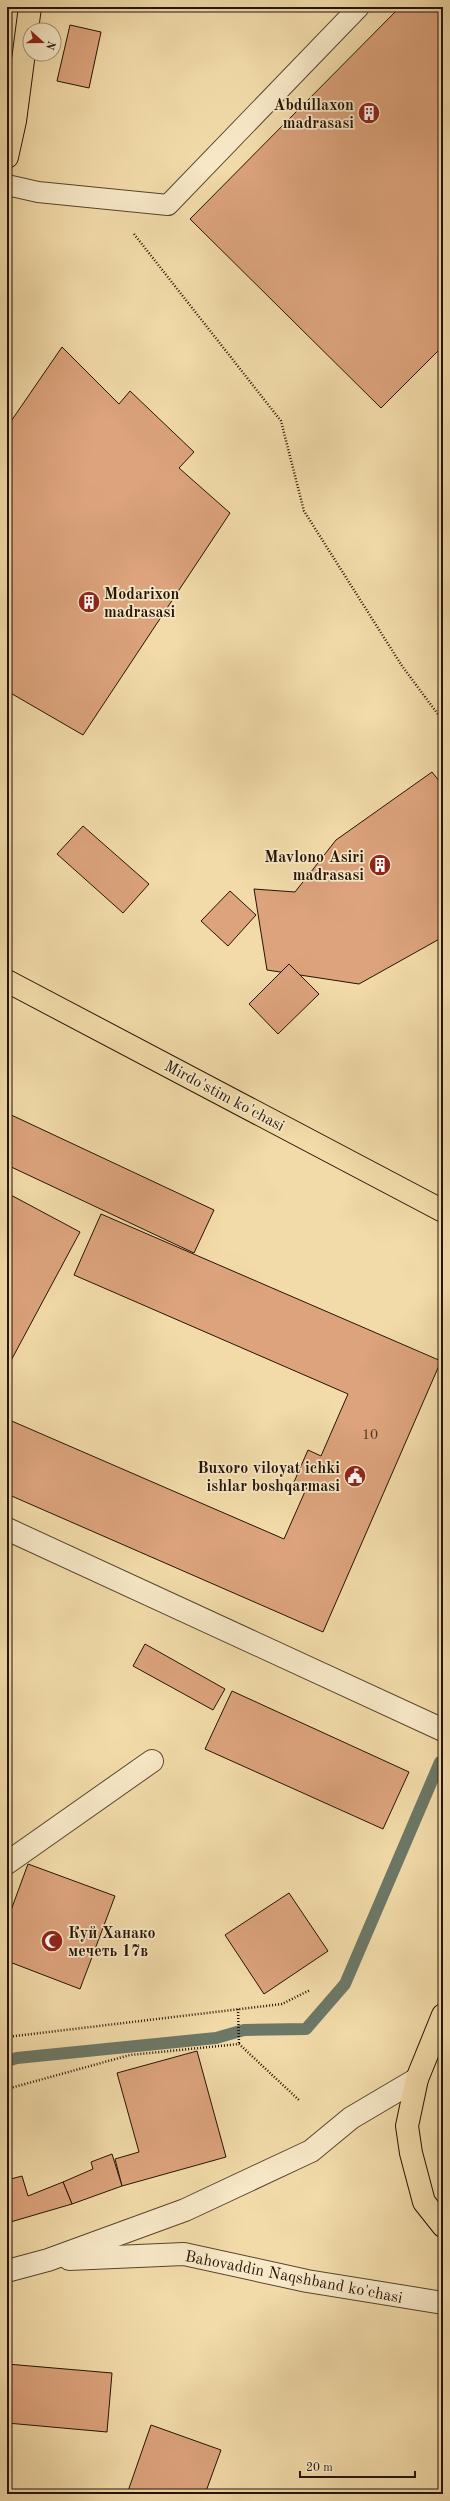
<svg xmlns="http://www.w3.org/2000/svg" width="450" height="2501" font-family="'Old Standard TT',serif">
  <style>
    .lines { fill: none; stroke-linecap: round; stroke-linejoin: round }
    .stream { stroke: #6c7867; stroke-width: 12 }
    .building { fill: #dca37c; stroke: #251305 }
    .lane-casing { stroke: #58452e; stroke-width: 22 }
    .street-casing { stroke: #58452e; stroke-width: 24 }
    .primary-casing { stroke: #251305; stroke-width: 24 }
    .path { stroke: #251305; stroke-width: 2.5; stroke-dasharray: 1 2; stroke-linecap: butt }
    .lane { stroke: #f7e8c7; stroke-width: 20 }
    .street { stroke: #f7e8c7; stroke-width: 22 }
    .primary { stroke: #f2dba9; stroke-width: 22 }
    .labels { text-anchor: middle; stroke-width: 3.5; stroke-linejoin: round; paint-order: stroke }
    .number-label { font-size: 14px; fill: #533723 }
    .poi-label { font-size: 16px; font-weight: bold; fill: #251305; stroke: #f7e8c7; text-anchor: end }
    .street-label { font-size: 16px; fill: #251305; stroke: #f7e8c7 }
  </style>
  <rect width="100%" height="100%" fill="#f2dba9"/>
  <filter id="stains"><feTurbulence type="fractalNoise" baseFrequency=".005" numOctaves="4"/><feColorMatrix values="0 0 0 0 .2 0 0 0 0 .09 0 0 0 0 .02 0 0 0 .5 -.17"/></filter>
  <radialGradient id="worn" r=".72"><stop offset=".6" stop-color="#630" stop-opacity="0"/><stop offset="1" stop-color="#630" stop-opacity=".3"/></radialGradient>
  <g class="lines">
    <polyline class="stream" points="7,2061 17,2058 216,2038 244,2030 306,2029 345,1984 440,1762"/>
  </g>
  <g class="building">
    <polygon points="400,7 443,7 443,346 381,408 190,219"/>
    <polygon points="70,25 101,32 89,88 57,81"/>
    <polygon points="62,347 119,404 130,391 194,452 179,468 230,513 83,735 7,691 7,427"/>
    <polygon points="432,772 443,786 443,937 359,984 267,970 254,889 295,892 336,840"/>
    <polygon points="83,826 149,884 123,913 57,854"/>
    <polygon points="230,891 256,915 228,946 201,921"/>
    <polygon points="289,964 319,994 278,1034 249,1004"/>
    <polygon points="7,1113 214,1210 194,1253 7,1165"/>
    <polygon points="7,1193 80,1232 7,1368"/>
    <polygon points="101,1214 441,1361 323,1632 7,1494 7,1419 284,1539 307,1487 294,1482 308,1450 321,1456 348,1394 74,1275"/>
    <polygon points="145,1644 225,1689 213,1710 133,1666"/>
    <polygon points="232,1691 409,1772 383,1829 205,1749"/>
    <polygon points="28,1864 115,1896 80,1989 7,1961 7,1921"/>
    <polygon points="289,1893 328,1951 264,1994 225,1935"/>
    <polygon points="197,2051 226,2157 122,2186 115,2159 139,2152 117,2073"/>
    <polygon points="112,2154 122,2186 72,2204 63,2182 93,2169 91,2162"/>
    <polygon points="22,2176 28,2196 63,2182 72,2204 7,2223 7,2180"/>
    <polygon points="7,2364 112,2373 107,2432 7,2423"/>
    <polygon points="151,2425 221,2450 205,2494 127,2494"/>
  </g>
  <g class="lines">
    <g class="lane-casing">
      <polyline id="lane" points="7,185 38,192 168,205 359,7"/>
    </g>
    <g class="street-casing">
      <g id="street">
        <polyline points="7,1529 443,1730"/>
        <polyline points="7,1863 152,1761"/>
        <polyline points="69,2259 184,2254 307,2281 443,2303"/>
        <polyline points="7,2271 48,2260 185,2210 311,2151 351,2118 417,2079"/>
      </g>
    </g>
    <g class="primary-casing">
      <g id="primary">
        <polyline points="7,157 15,121 30,7"/>
        <polyline points="7,981 443,1211"/>
        <polyline points="443,2015 417,2079 407,2126 411,2153 424,2202 443,2226"/>
      </g>
    </g>
    <g class="path">
      <polyline points="134,234 281,421 304,511 402,666 443,721"/>
      <polyline points="238,2009 239,2044"/>
      <polyline points="7,2037 282,2004 310,1990"/>
      <polyline points="7,2089 130,2055 239,2044 300,2101"/>
    </g>
    <use href="#lane" class="lane"/>
    <use href="#street" class="street"/>
    <use href="#primary" class="primary"/>
  </g>
  <defs>
    <g id="building-disc" transform="scale(1.15)"><circle r="9.5" fill="#8f2418" stroke="#f7e8c7"/><path d="M-4-6H4V6H1V3H-1V6H-4ZM-2.5-4.3h1.7v1.8h-1.7ZM.8-4.3h1.7v1.8H.8ZM-2.5-1h1.7V.8h-1.7ZM.8-1h1.7V.8H.8Z" fill="#fff"/></g>
    <g id="civic-disc" transform="scale(1.15)"><circle r="9.5" fill="#8f2418" stroke="#f7e8c7"/><path d="M-.6-6.5H3V-4.5H.6V-3L4-1V1h2V6H-6V1h2V-1L-.6-3ZM-1.2 2.5V6h2.4V2.5Z" fill="#fff"/></g>
    <g id="mosque-disc" transform="scale(1.15)"><circle r="9.5" fill="#8f2418" stroke="#f7e8c7"/><path d="M3.5-4.9A6 6 0 1 0 3.5 4.9A5 5 0 1 1 3.5-4.9Z" fill="#fff"/></g>
  </defs>
  <g fill-rule="evenodd">
    <use href="#building-disc" x="369" y="113"/>
    <use href="#building-disc" x="89" y="602"/>
    <use href="#building-disc" x="380" y="865"/>
    <use href="#civic-disc" x="355" y="1476"/>
    <use href="#mosque-disc" x="52" y="1941"/>
  </g>
  <g class="labels">
    <g class="number-label">
      <text x="370" y="1439">10</text>
    </g>
    <g class="poi-label">
      <text x="354" y="110">Abdullaxon<tspan x="354" dy="18">madrasasi</tspan></text>
      <text x="104" y="599" text-anchor="start">Modarixon<tspan x="104" dy="18">madrasasi</tspan></text>
      <text x="364" y="862">Mavlono Asiri<tspan x="364" dy="18">madrasasi</tspan></text>
      <text x="340" y="1473">Buxoro viloyat ichki<tspan x="340" dy="18">ishlar boshqarmasi</tspan></text>
      <text x="68" y="1938" text-anchor="start">Куй Ханако<tspan x="68" dy="18">мечеть 17в</tspan></text>
    </g>
    <g class="street-label">
      <text transform="translate(225 1095) rotate(28)" y="6">Mirdo'stim ko'chasi</text>
      <text transform="translate(294 2276) rotate(11)" y="6">Bahovaddin Naqshband ko'chasi</text>
    </g>
  </g>
  <rect width="450" height="2501" fill="none" stroke="#f2dba9" stroke-width="24"/>
  <rect x="8" y="8" width="434" height="2485" fill="none" stroke="#251305" stroke-width="2"/>
  <rect x="12" y="12" width="426" height="2477" fill="none" stroke="#251305"/>
  <g transform="translate(42 42) rotate(111)"><circle r="19" fill="#f7e8c7" stroke="#a39379"/>
  <path d="M0-3L7 15L0 10L-7 15Z" fill="#8f2418"/>
  <text y="-6" font-size="11" font-weight="bold" text-anchor="middle" fill="#251305">N</text>
  </g>
  <path d="M300 2471v6h115v-6" fill="none" stroke="#251305" stroke-width="2"/>
  <text x="306" y="2471" font-size="12" fill="#251305" stroke="#f7e8c7" stroke-width="3" paint-order="stroke">20 m</text>
  <rect width="100%" height="100%" filter="url(#stains)"/>
  <rect width="100%" height="100%" fill="url(#worn)"/>
</svg>
